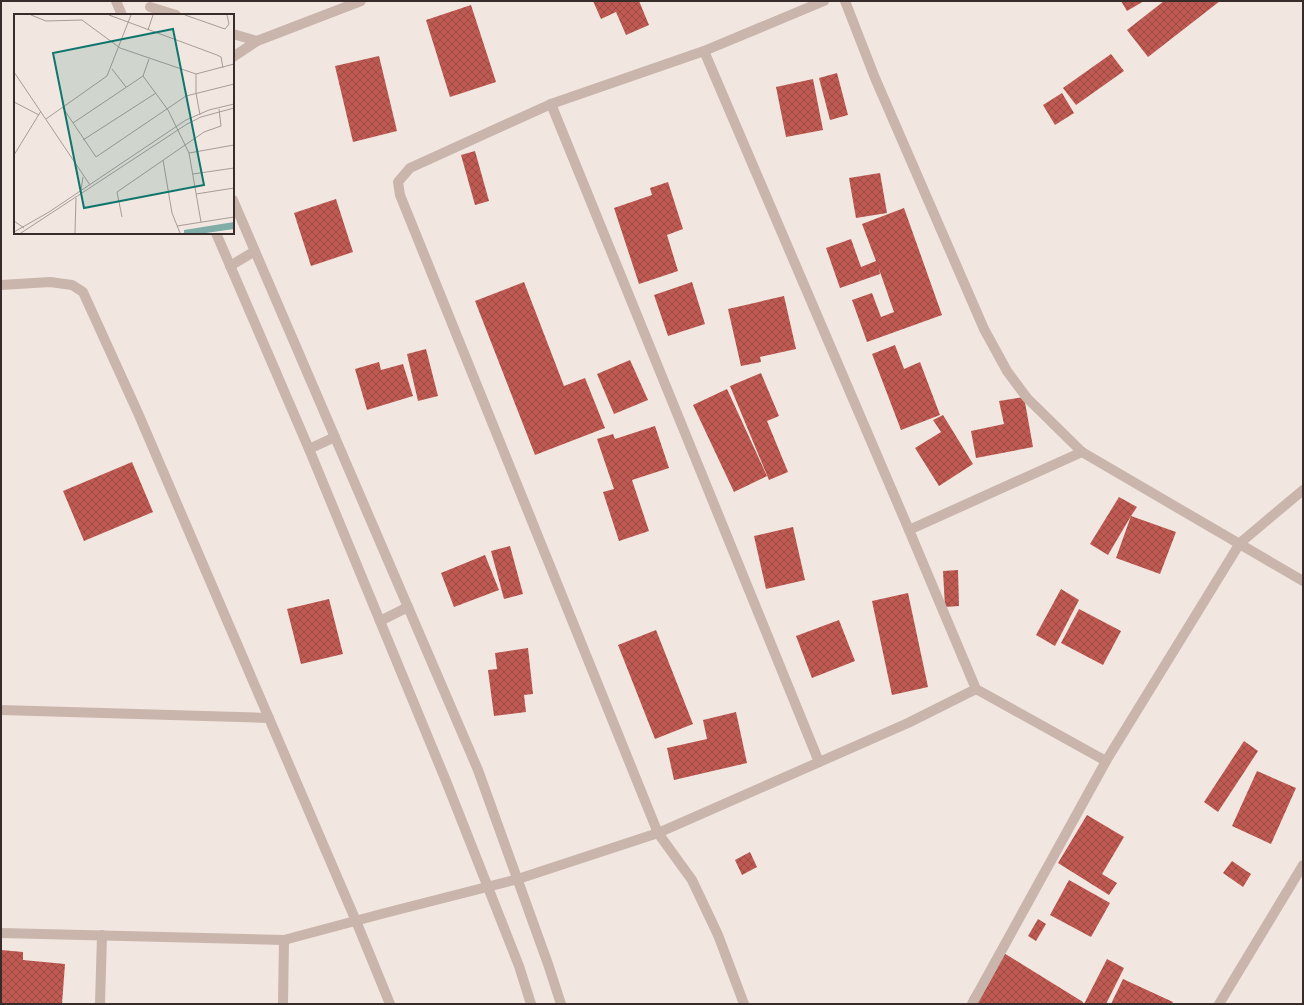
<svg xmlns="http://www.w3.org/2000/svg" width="1304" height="1005" font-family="Commissioner,sans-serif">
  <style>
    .building { fill: url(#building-cross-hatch) }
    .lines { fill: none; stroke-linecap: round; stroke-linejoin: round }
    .minor { stroke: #c9b5ac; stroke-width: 10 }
    .inset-road { fill: none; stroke: #a89c97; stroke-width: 1 }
    .view { fill: #0f766e; fill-opacity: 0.15; stroke: #0f766e; stroke-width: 2 }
    .inset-edge { fill: none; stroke: #382c2a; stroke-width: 2 }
  </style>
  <defs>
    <pattern id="building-cross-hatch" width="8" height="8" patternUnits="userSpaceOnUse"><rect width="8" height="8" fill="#be5a51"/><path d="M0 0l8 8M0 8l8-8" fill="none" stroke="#9b4b43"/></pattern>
  </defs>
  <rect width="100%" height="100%" fill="#f2e6e0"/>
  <g class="building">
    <polygon points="593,1 639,1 649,25 626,35 616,12 601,19"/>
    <polygon points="1121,1 1144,1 1127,11"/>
    <polygon points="1164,1 1220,1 1148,57 1127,30"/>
    <polygon points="471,5 496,82 450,97 426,20"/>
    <polygon points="1111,54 1124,71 1076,105 1063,88"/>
    <polygon points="379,56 397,131 353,142 335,66"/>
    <polygon points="837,73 848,115 830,120 819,78"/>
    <polygon points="813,79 823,130 786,137 776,87"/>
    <polygon points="1062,93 1074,113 1055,125 1043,105"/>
    <polygon points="475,151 489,201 475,205 461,155"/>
    <polygon points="880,173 887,213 856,218 849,178"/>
    <polygon points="668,182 683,229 667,235 678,271 639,284 614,208 652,195 650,188"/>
    <polygon points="336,199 353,252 311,266 294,213"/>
    <polygon points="904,208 942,315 867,342 852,300 872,293 881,317 894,312 879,269 880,274 840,288 826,248 851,239 861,267 876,261 862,224"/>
    <polygon points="524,282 564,386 585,378 605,428 535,455 475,301"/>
    <polygon points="692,282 705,324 668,336 654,295"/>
    <polygon points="784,296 796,349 760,357 761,362 741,366 728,309"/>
    <polygon points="895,345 904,369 920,362 940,415 901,430 872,354"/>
    <polygon points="426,349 438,396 418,401 407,354"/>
    <polygon points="630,360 648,400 614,414 597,374"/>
    <polygon points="379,362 381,370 403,364 413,396 367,410 355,369"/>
    <polygon points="761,373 779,416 767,421 788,472 769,480 730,386"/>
    <polygon points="727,389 767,476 734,492 693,405"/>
    <polygon points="1024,397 1033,447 976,458 971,431 1004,424 999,401"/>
    <polygon points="943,415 973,464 939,486 915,448 941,432 933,420"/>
    <polygon points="655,426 669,468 632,480 649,531 619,541 603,492 614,489 597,439 613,434 615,439"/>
    <polygon points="132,462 153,512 84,541 63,491"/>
    <polygon points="1119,497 1137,507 1131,516 1176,532 1160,574 1116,558 1131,516 1108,555 1090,544"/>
    <polygon points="793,527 805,580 766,589 754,536"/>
    <polygon points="510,546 523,594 504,599 491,551"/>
    <polygon points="485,555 499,590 454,607 441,573"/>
    <polygon points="958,570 959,606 945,607 943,571"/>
    <polygon points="1061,589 1079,600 1055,646 1036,635"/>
    <polygon points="908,593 928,687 892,695 872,601"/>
    <polygon points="329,599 343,654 301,664 287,609"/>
    <polygon points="1079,609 1121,631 1103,665 1061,643"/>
    <polygon points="839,620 855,661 812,678 796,636"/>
    <polygon points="656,630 693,724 655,739 618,645"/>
    <polygon points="528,648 533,694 524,695 526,712 494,716 488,670 497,669 495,653"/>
    <polygon points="736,712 747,763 674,780 667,748 707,739 703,720"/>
    <polygon points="1244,741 1258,751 1218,812 1204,802"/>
    <polygon points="1257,771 1296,788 1271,844 1232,826"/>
    <polygon points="1087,815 1124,837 1102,874 1117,883 1109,895 1058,863"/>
    <polygon points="750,852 757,867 742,875 735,860"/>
    <polygon points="1232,861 1251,874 1243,887 1223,873"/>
    <polygon points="1069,880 1110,903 1091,937 1050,915"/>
    <polygon points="1038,919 1046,924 1036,941 1028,936"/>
    <polygon points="1,950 23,952 23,960 65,964 62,1004 1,1004"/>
    <polygon points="999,950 1083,1002 1082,1004 977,1004 969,999"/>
    <polygon points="1107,959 1124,968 1106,1004 1084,1004"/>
    <polygon points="1123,979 1173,1002 1172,1004 1111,1004"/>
  </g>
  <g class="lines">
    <g class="minor">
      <polyline points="116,1 122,15"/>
      <polyline points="845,1 875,78 984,329 1007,371 1027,398 1082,452 1303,581"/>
      <polyline points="150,7 176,15"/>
      <polyline points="233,34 257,41"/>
      <polyline points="704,51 909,530 976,689 1106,761"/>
      <polyline points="233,57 257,41 361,1"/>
      <polyline points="551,104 819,762"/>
      <polyline points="233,200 478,770 548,964 561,1004"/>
      <polyline points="216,233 309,449 446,781 519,966 531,1004"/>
      <polyline points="230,266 255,251"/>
      <polyline points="1,285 50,282 72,285 83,292 138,413 356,921 390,1004"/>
      <polyline points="309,449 335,437"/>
      <polyline points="909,530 1082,452"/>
      <polyline points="380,621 408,607"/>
      <polyline points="1,710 269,718"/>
      <polyline points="1,933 284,940 385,913 518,879 658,833 908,723 976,689"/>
      <polyline points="100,1004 102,935"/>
      <polyline points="283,1004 284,940"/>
      <polyline points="744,1004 718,935 692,880 658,833 400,195 398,182 410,168 551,104 704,51 824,1"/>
      <polyline points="972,1004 1106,761 1240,543 1303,490"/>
      <polyline points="1219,1004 1303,865"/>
    </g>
  </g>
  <g transform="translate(14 14)">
    <rect width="220" height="220" fill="#f2e6e0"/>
    <path d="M220,208V215L192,219H170V216Z" fill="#80ada8"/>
    <path class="inset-road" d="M17,1L32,7L68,6L106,34L182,60L220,50M95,1L203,41L207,43L209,54M171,1L211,15L215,10L213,1M134,16L139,1M98,55L112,73M0,58L76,171M182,60V79L186,101M129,62L154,96L175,139L187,208M0,88L25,101M49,94L82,143L172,82L220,70M32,105L93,62L117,1M59,109L129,62L135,45M69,126L142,79M175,139L220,131M0,141L27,97M149,146L158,199L166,219M179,160L220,154M67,176L69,163M182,180L220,174M108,203L103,178L190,118L207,112L205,95M0,207L10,214M163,212L220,203M0,218L35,198L172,106L195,96L220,90M7,219L173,110L187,103L220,94M61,219L62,184"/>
    <path class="view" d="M159,15L190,171L70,194L39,39Z"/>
    <rect width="220" height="220" class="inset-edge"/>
  </g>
  <rect width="1304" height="1005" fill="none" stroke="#382c2a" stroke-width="4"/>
</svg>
